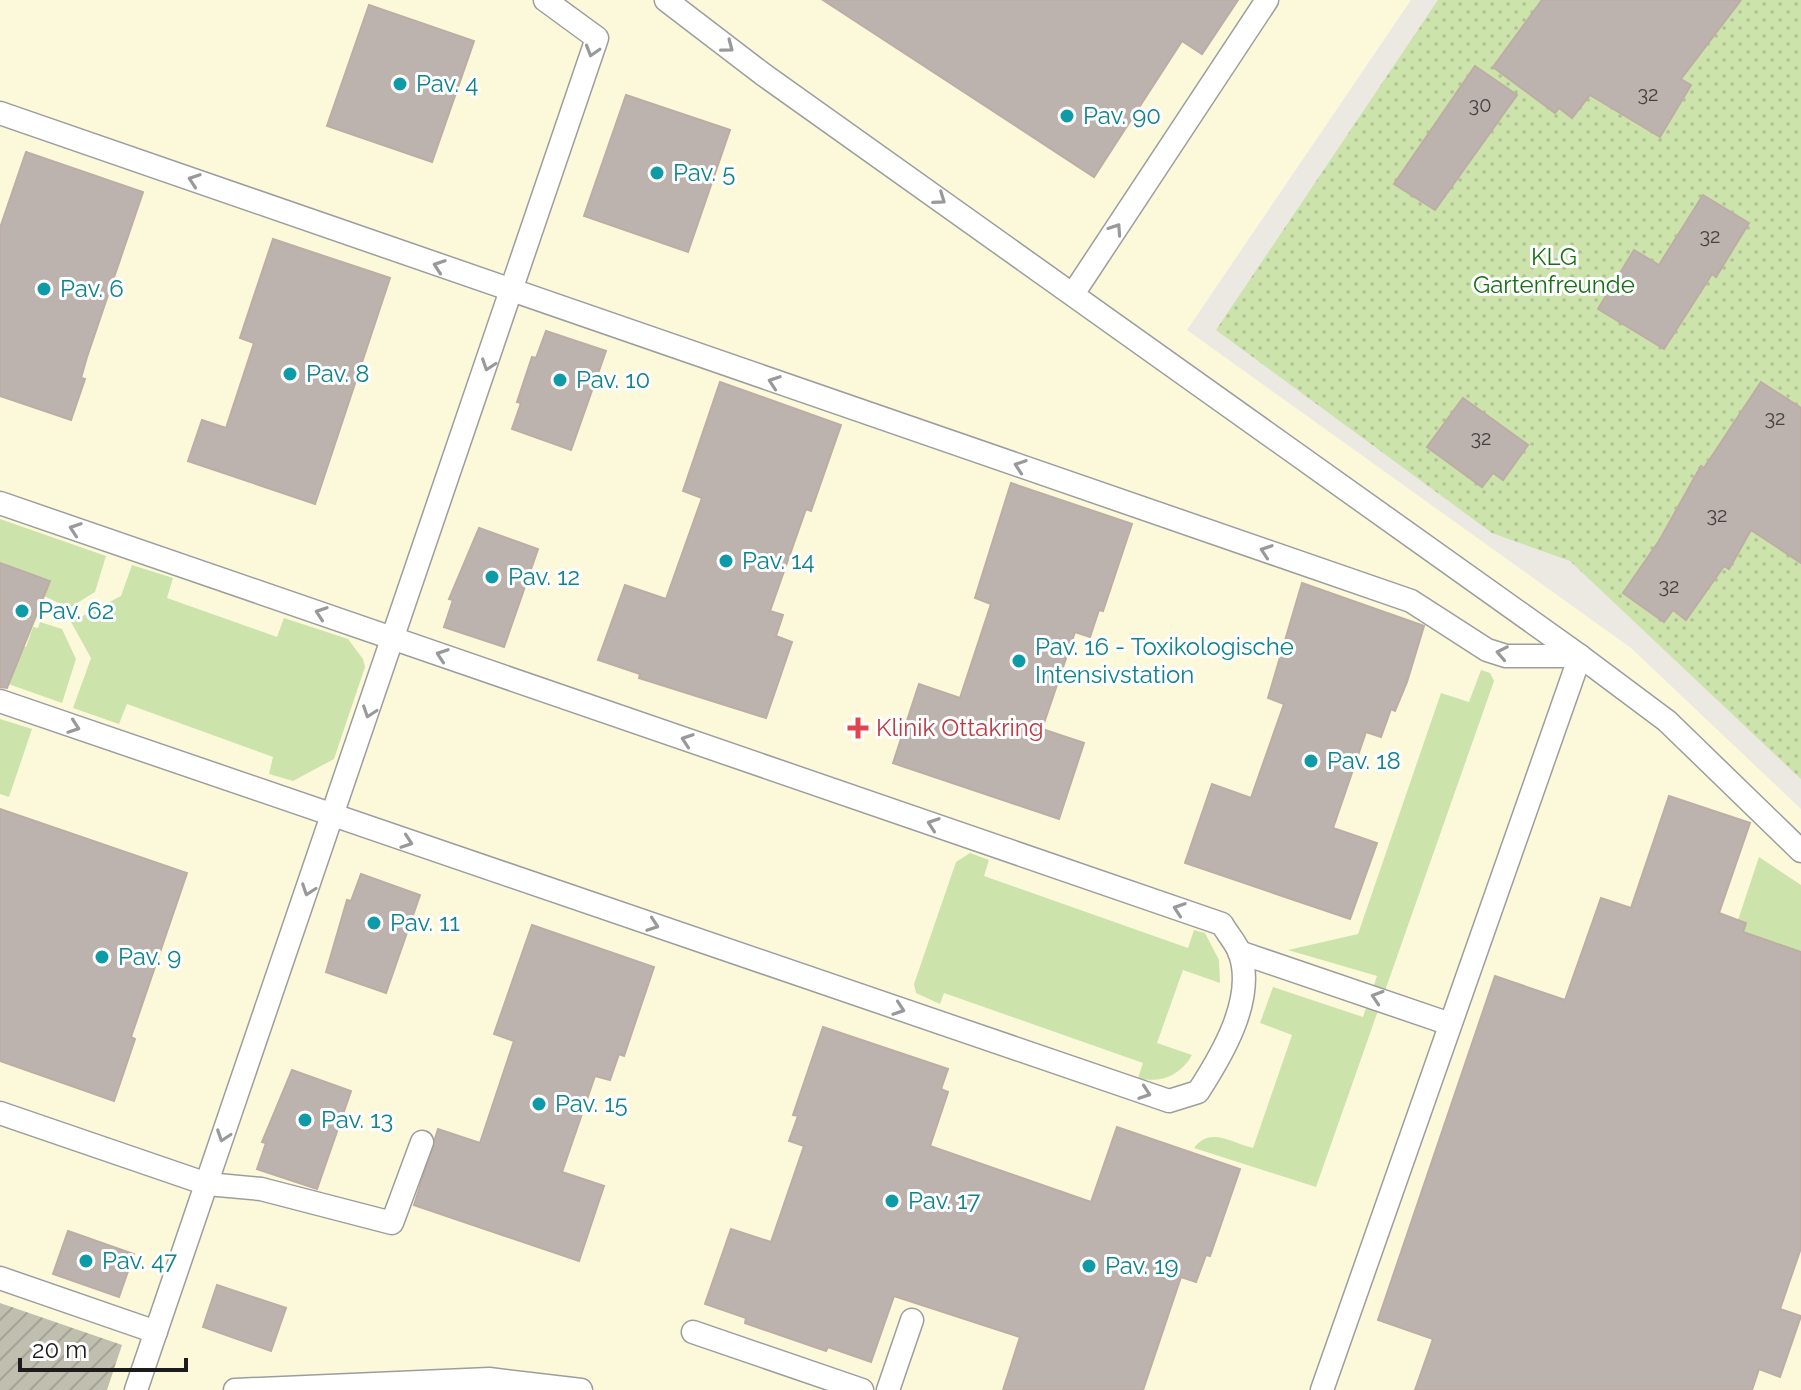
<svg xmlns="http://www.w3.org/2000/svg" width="1801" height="1390" font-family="Raleway,sans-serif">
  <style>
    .education { fill: #fcf9db }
    .construction { fill: url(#construction-furrows) }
    .grass { fill: #cce3ab }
    .garden { fill: url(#garden-dots) }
    .building { fill: #bcb3af; stroke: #bdada5; stroke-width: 2 }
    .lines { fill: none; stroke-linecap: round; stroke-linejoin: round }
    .service-casing { stroke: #9d9d9d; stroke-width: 25 }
    .service { stroke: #fff; stroke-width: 22 }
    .oneway { stroke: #999 }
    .culture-dot { fill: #0f9aa8; stroke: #fff; stroke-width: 3 }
    .health-dot { fill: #e0444e; stroke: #fff; stroke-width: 3 }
    .labels { text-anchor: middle; stroke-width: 6; stroke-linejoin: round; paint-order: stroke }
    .number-label { font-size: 20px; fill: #444241 }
    .culture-label { font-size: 24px; fill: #0d838f; stroke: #fff; text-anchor: start }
    .park-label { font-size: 24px; fill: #157013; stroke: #fff }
    .health-label { font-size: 24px; fill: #be3a42; stroke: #fff; text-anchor: start }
  </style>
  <defs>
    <pattern id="construction-furrows" width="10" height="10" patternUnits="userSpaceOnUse" patternTransform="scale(2)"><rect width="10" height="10" fill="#c0beae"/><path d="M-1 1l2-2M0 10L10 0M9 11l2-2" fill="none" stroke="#a4a395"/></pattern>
    <pattern id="garden-dots" width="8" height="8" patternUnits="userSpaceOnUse" patternTransform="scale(2)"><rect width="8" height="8" fill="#cce3ab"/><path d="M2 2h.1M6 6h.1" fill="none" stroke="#afc293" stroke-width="1.8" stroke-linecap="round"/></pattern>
  </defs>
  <rect width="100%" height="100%" fill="#ece8e2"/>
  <polygon class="education" points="0,0 1411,0 1187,330 1631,648 1801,809 1801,1390 0,1390"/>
  <polygon class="construction" points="0,1303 122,1345 107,1390 0,1390"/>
  <g class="grass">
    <polygon points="0,519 106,556 95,592 69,608 44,596 50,580 0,563"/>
    <polygon points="132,565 173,578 167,598 277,637 284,618 348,639 363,659 365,667 334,759 293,781 269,774 273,757 127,704 119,724 73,708 91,658 71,622 121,596"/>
    <polygon points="40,622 62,629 76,659 62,703 0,681 0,638 26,647 33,627 38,628"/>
    <path d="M1481,670L1490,673L1494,681L1316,1187L1194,1148C1210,1126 1232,1143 1253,1148L1292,1035L1260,1023L1273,987L1363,1017L1377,976L1288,950L1358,934L1441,693L1469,702Z"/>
    <polygon points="0,719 32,729 9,797 0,794"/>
    <path d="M970,853L989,860L984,876L1188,948L1194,930L1205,933L1219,960L1220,983L1183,970L1157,1043L1192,1055C1181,1075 1161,1084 1138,1078L1143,1063L944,993L940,1004L916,993L914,984L956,862Z"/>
    <polygon points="1759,857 1801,885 1801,952 1743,932 1746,923 1738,920"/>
  </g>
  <polygon class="garden" points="1438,0 1801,0 1801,779 1570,561 1492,533 1216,330"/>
  <g class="building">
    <polygon points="823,0 1238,0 1202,54 1182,41 1094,177"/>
    <polygon points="1542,0 1741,0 1681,79 1691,85 1660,137 1590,95 1572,118 1559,108 1555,113 1493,67"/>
    <polygon points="369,5 474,41 432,162 327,126"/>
    <polygon points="1475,66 1517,95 1435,210 1394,184"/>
    <polygon points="626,95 730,130 688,252 584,216"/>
    <polygon points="26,152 143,192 87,357 81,378 85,379 71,420 0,396 0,228"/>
    <polygon points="1703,195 1749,223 1716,277 1712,274 1664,349 1598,309 1634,250 1659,265"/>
    <polygon points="273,239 390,278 315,504 188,461 202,420 226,428 254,343 240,338"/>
    <polygon points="546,331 606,351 571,450 512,429 521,403 517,402 532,357 536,358"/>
    <polygon points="720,382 841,425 811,511 806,509 770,611 783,615 776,636 792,642 766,718 639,678 640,674 598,660 625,585 666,599 702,498 683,491"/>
    <polygon points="1761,382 1801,408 1801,563 1751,530 1729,569 1724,566 1686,620 1673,610 1664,622 1623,593 1659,541 1701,466 1704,468"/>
    <polygon points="1463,398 1528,445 1503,480 1493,473 1482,487 1427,447"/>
    <polygon points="1011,483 1132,524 1103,611 1099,610 1090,637 1075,632 1042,729 1084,743 1059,819 893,763 919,684 960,698 991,604 975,598"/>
    <polygon points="479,528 538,549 504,647 444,627 453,600 449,599"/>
    <polygon points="0,563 50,581 7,688 0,687"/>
    <polygon points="1302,583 1424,626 1407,682 1395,711 1391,709 1381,737 1366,732 1333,828 1377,843 1350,919 1185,863 1212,784 1251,798 1284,704 1268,698"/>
    <polygon points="1669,796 1750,823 1719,913 1746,923 1743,932 1801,952 1801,1248 1780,1309 1801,1316 1780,1377 1759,1369 1752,1390 1415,1390 1433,1339 1378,1320 1495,976 1565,1000 1601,898 1631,908"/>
    <polygon points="0,809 187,873 131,1037 135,1039 114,1101 0,1061"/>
    <polygon points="361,874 420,895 386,993 326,972 347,900 351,901"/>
    <polygon points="532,925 654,967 624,1056 619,1054 610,1080 595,1076 562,1172 604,1186 579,1261 414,1205 438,1129 480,1143 514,1041 494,1034"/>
    <polygon points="823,1027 948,1069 941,1089 948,1092 930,1146 1091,1202 1117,1127 1240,1169 1210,1256 1206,1255 1196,1282 1181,1277 1143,1390 1003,1390 1020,1337 894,1296 871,1362 828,1347 826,1351 745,1323 746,1318 705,1304 731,1229 771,1242 804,1146 789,1141 798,1116 793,1115"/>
    <polygon points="292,1070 351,1091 317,1189 257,1169 266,1143 262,1142"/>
    <polygon points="68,1231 134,1254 119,1297 53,1274"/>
    <polygon points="217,1285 286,1308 271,1351 203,1327"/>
  </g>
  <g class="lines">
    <g class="service-casing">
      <g id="service">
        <polyline points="666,0 764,75 1580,656 1667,721 1801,851"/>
        <polyline points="0,113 1411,601 1487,650 1506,656 1580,656"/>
        <polyline points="1073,294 1267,0"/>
        <path d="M0,503L1222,924C1227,933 1235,942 1239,951C1257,997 1222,1055 1198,1092L1169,1101L0,701"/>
        <polyline points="1239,952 1450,1024"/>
        <polyline points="0,1113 207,1184 261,1189 392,1223 422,1142"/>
        <polyline points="0,1278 156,1332"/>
        <polyline points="693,1332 862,1390"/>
        <polyline points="136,1390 597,38 545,0"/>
        <polyline points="235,1390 489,1379 581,1390"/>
        <polyline points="888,1390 912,1320"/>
        <polyline points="1322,1390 1580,656"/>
      </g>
    </g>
    <use href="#service" class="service"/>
  </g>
  <defs><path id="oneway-chevron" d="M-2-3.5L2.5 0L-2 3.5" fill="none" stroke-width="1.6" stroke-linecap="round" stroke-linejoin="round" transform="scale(2)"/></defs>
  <g class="oneway">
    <use href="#oneway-chevron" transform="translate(728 47) rotate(37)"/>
    <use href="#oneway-chevron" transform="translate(592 51) rotate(107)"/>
    <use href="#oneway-chevron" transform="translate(194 180) rotate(-161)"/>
    <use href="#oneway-chevron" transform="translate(940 199) rotate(35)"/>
    <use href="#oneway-chevron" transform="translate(1116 229) rotate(-56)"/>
    <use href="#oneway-chevron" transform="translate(439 266) rotate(-161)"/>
    <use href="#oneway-chevron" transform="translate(488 365) rotate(109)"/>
    <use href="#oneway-chevron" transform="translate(774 382) rotate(-161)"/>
    <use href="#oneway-chevron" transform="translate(1020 466) rotate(-161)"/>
    <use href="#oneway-chevron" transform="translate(75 529) rotate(-161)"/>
    <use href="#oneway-chevron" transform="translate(1266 551) rotate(-161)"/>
    <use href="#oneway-chevron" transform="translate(321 613) rotate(-161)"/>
    <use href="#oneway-chevron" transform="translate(1502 653) rotate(-169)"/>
    <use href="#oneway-chevron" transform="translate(442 655) rotate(-161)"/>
    <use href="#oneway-chevron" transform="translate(369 712) rotate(109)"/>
    <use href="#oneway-chevron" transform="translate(74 727) rotate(19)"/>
    <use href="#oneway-chevron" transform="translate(687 740) rotate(-161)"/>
    <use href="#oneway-chevron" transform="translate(933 824) rotate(-161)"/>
    <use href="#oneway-chevron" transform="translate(407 842) rotate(19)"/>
    <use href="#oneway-chevron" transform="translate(308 890) rotate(109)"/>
    <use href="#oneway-chevron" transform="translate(1179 909) rotate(-161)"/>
    <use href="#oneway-chevron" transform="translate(653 925) rotate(19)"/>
    <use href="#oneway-chevron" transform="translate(1377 997) rotate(-162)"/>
    <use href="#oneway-chevron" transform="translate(899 1009) rotate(19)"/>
    <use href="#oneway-chevron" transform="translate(1145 1093) rotate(19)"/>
    <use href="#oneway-chevron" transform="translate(223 1136) rotate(109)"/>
  </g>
  <g class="culture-dot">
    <circle cx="400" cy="84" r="8"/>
    <circle cx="1067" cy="116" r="8"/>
    <circle cx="657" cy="173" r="8"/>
    <circle cx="44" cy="289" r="8"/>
    <circle cx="290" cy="374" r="8"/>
    <circle cx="560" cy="380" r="8"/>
    <circle cx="726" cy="561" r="8"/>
    <circle cx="492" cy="577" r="8"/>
    <circle cx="22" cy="611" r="8"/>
    <circle cx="1019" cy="661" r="8"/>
    <circle cx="1311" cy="761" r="8"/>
    <circle cx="374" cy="923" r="8"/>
    <circle cx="102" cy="957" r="8"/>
    <circle cx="539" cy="1104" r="8"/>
    <circle cx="305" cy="1120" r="8"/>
    <circle cx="892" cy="1201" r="8"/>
    <circle cx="86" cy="1261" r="8"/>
    <circle cx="1089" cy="1266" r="8"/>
  </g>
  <path class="health-dot" d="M854 716h8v8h8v8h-8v8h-8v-8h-8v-8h8z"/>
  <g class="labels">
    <g class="number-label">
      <text x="1648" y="101">32</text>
      <text x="1480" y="112">30</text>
      <text x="1710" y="243">32</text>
      <text x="1775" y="425">32</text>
      <text x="1481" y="445">32</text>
      <text x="1717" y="522">32</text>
      <text x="1669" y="593">32</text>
    </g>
    <g class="culture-label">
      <text x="416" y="92">Pav. 4</text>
      <text x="1083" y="124">Pav. 90</text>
      <text x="673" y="181">Pav. 5</text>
      <text x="60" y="297">Pav. 6</text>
      <text x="306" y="382">Pav. 8</text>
      <text x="576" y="388">Pav. 10</text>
      <text x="742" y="569">Pav. 14</text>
      <text x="508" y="585">Pav. 12</text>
      <text x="38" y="619">Pav. 62</text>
      <text x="1035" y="655">Pav. 16 - Toxikologische<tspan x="1035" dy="28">Intensivstation</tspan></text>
      <text x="1327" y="769">Pav. 18</text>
      <text x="390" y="931">Pav. 11</text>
      <text x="118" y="965">Pav. 9</text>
      <text x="555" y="1112">Pav. 15</text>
      <text x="321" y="1128">Pav. 13</text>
      <text x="908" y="1209">Pav. 17</text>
      <text x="102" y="1269">Pav. 47</text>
      <text x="1105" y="1274">Pav. 19</text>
    </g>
    <g class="park-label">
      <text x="1554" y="265">KLG<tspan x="1554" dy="28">Gartenfreunde</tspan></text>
    </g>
    <g class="health-label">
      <text x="876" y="736">Klinik Ottakring</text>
    </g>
  </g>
  <path d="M20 1358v12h166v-12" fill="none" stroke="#1c1c1c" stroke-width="4"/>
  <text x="32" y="1358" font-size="24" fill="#1c1c1c" stroke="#ffffff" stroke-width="6" paint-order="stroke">20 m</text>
</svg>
